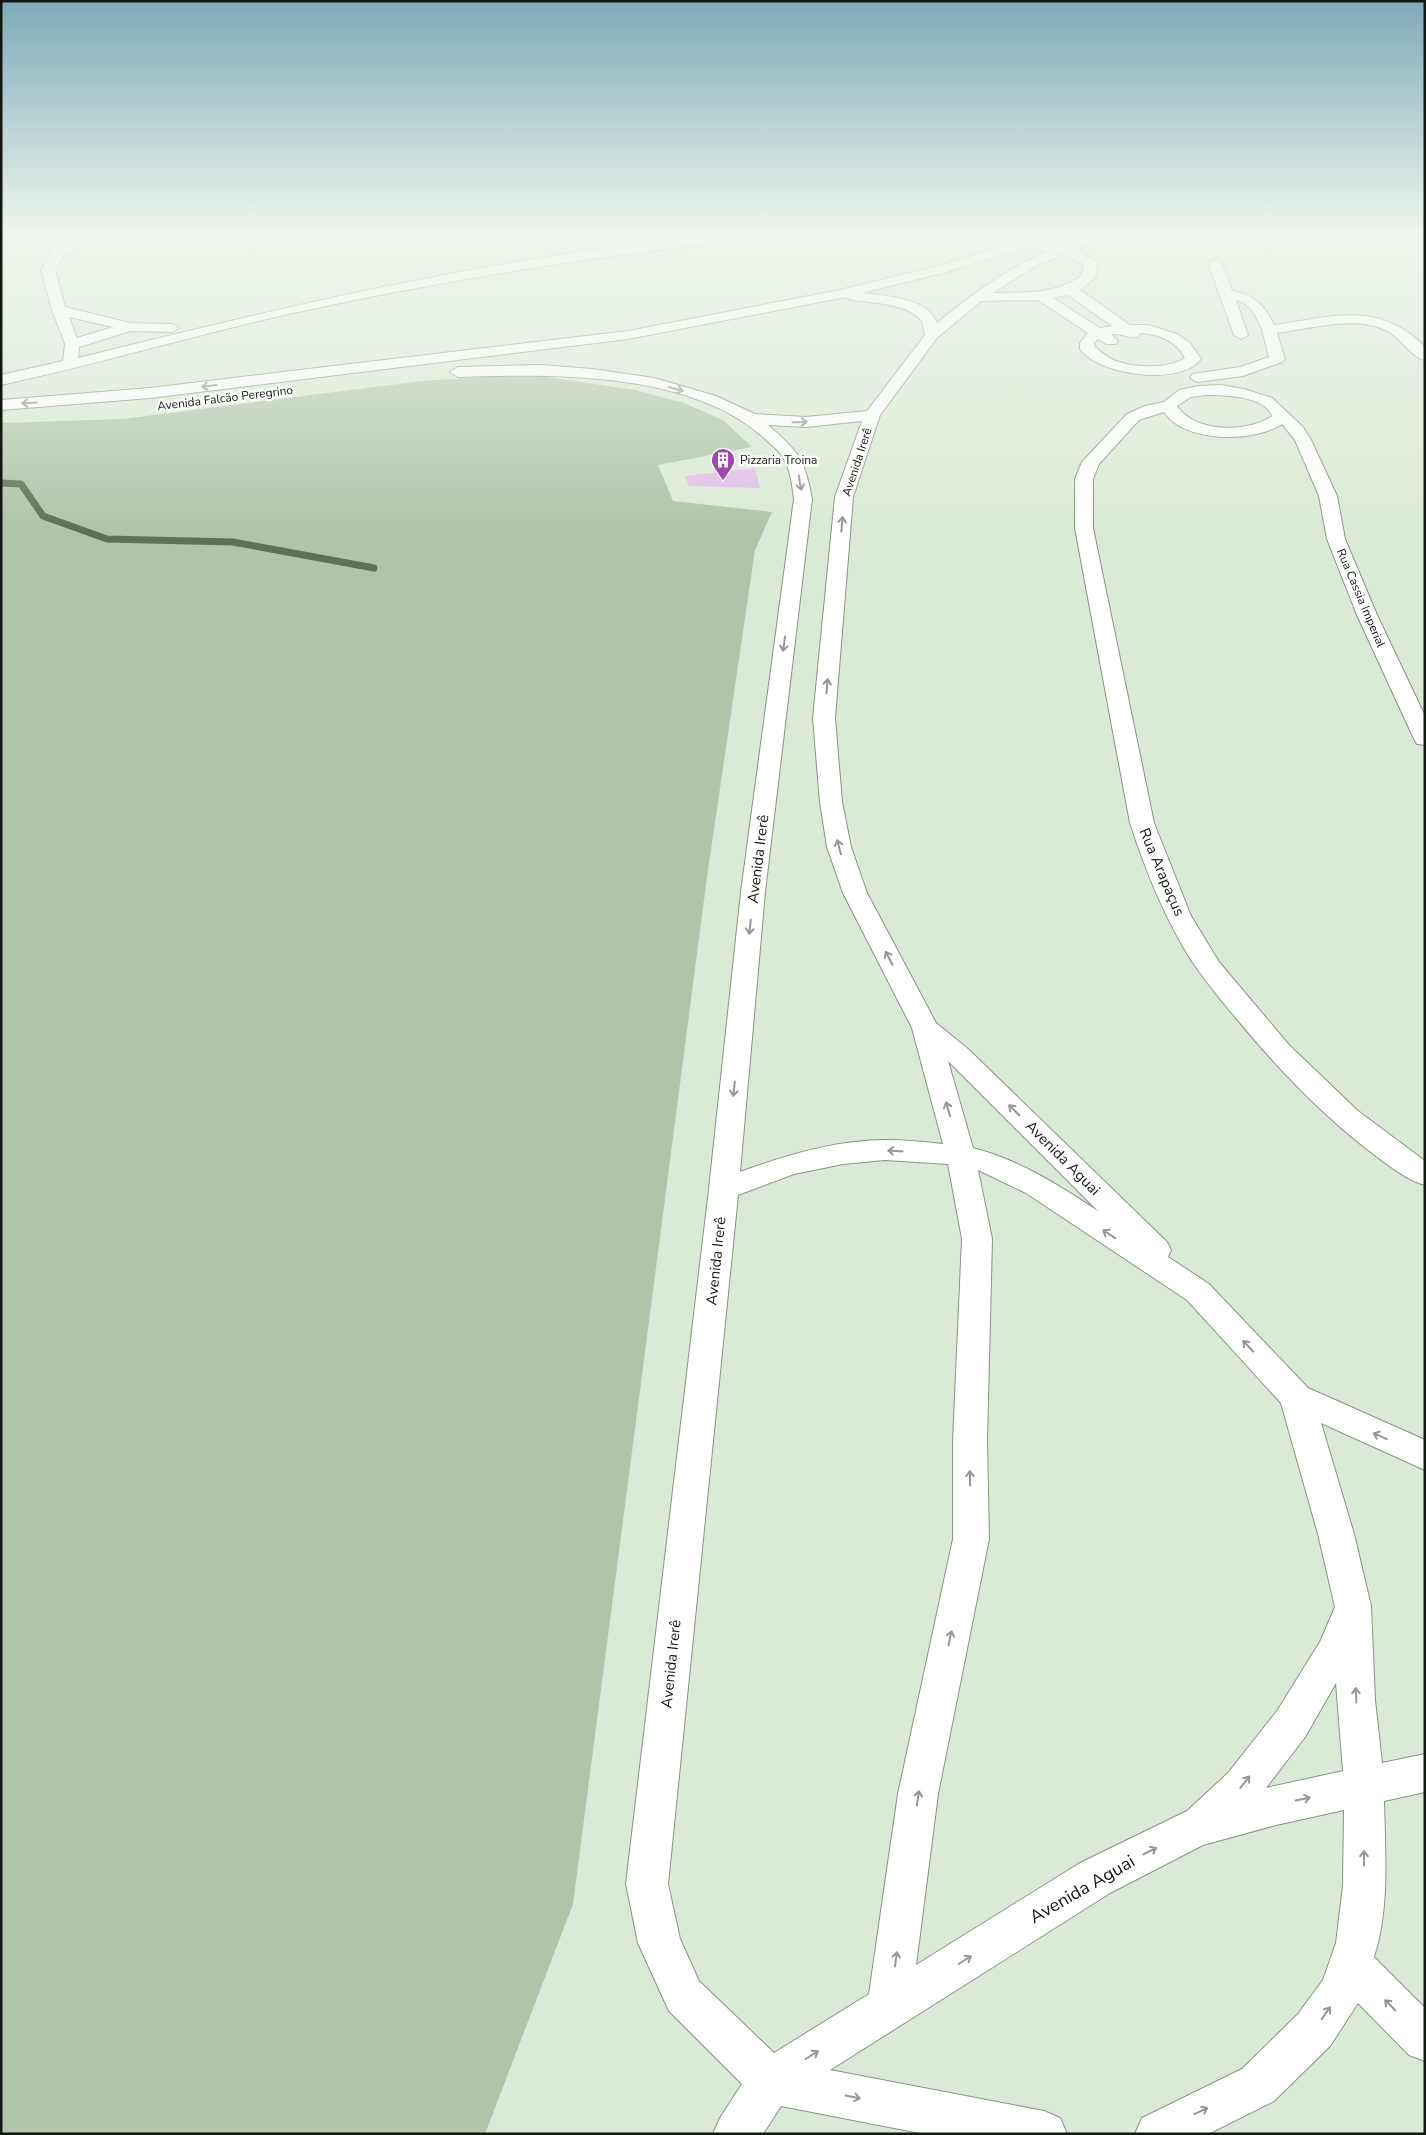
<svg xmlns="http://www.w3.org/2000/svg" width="1426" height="2135" font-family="'Nunito Sans',sans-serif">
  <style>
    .green { fill: #b0c5a8 }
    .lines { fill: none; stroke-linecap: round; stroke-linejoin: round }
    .stream { stroke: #5c7353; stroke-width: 7 }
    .building { fill: #e3bee9 }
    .minor-casing { stroke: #879582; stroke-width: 2 }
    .minor { fill: #fff; fill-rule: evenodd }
    .oneway { stroke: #949793 }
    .labels { text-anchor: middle; stroke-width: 5; stroke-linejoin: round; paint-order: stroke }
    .far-street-label { font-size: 12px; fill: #121710; stroke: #fff }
    .far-poi-label { font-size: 12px; fill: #121710; stroke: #fff; text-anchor: start }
    .street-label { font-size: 15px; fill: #121710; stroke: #fff }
    .near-street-label { font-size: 18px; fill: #121710; stroke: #fff }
  </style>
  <rect width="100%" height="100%" fill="#dbead6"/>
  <polygon class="green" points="487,377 547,377 635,390 684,403 723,420 752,447 658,465 673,501 772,512 755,550 707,877 573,1904 485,2134 1,2134 1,423 123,419 422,381"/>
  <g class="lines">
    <polyline class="stream" points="1,483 21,484 43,516 107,539 233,542 374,568"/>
  </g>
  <polygon class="building" points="755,468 760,488 689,486 685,476"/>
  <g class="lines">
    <g class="minor-casing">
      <g id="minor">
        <path d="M83,231H99L65,254L55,270L65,307L130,323L172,324L179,328L172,332L131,331L79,347L78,358C259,313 436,271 621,246C675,239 745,225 797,231L791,235C620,252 451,278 284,315C189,337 96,364 1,385V375L63,361L65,344L52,310L41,270L55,248ZM69,317L113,327L77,338Z"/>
        <path d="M1105,231H1123L1122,234L1076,249L1098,263L1095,278L1080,290L1130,325H1149L1177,334L1190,343L1201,359C1182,386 1099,376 1080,349V343L1088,333L1038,300L981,301L937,338L880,415L853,497L835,718L842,802L851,847L867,893L936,1023L968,1049L1167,1242L1171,1250L1168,1257L1209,1284L1308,1388L1425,1440V1470L1321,1423L1354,1534L1371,1606L1375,1700L1382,1763L1425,1754V1792L1384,1801C1385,1852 1390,1908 1374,1957L1425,2008V2061L1409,2055L1358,2003L1330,2046L1274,2101L1208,2134H1135L1142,2118L1242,2069L1298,2014L1323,1980L1336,1943L1343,1885L1344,1810L1276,1825L1203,1845L1110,1893L830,2070L1044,2111L1060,2118L1067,2134H925L781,2106L763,2134H713L720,2118L742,2084L669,2011L638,1943L626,1884L709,1189L741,892L794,499C792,483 790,466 780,453C775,447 768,442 763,437C689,371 552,374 458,377L450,372L458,367L541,365L592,369L654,378L716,396L755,414L806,417L867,411L925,335L922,321C907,303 874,303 852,300L846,297L628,339L150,398L1,410V400L150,388L628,331L840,290L938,266L1046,233L1053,237L1043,242L1062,245ZM1026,247L1048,251C1006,269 972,294 937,323C927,297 886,296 862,293L947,272ZM1063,254L1084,264L1081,276C1054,295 1025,292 993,293L1032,268ZM1068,295L1112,326L1100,328L1053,298ZM1140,333C1158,334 1177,341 1185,358C1170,368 1139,368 1123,363C1112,361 1103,354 1095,347L1094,343L1098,339L1106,344H1116L1118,341L1111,334C1123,333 1129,339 1138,337ZM862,421L835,497L813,718L820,802L827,847L843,893L912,1028L943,1144C924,1142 905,1140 886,1140C836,1140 786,1155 740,1172L765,892L812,499C805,459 798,451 768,425L806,427ZM948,1061L1098,1211C1058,1185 1020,1160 973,1148ZM885,1160L948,1164L962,1239L953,1441V1539L898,1794L869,1994L774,2053L699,1981L680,1939L668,1884L738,1195L794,1174L843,1164ZM978,1170L1026,1193L1187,1300L1281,1403L1318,1534L1335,1607L1320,1642L1277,1711L1228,1773L1187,1811L1080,1863L916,1965L938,1794L989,1539L987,1441L992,1239ZM1336,1683L1343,1771L1266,1788L1305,1737Z"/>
        <path d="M1215,259L1222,263L1232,291C1254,295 1265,305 1274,325C1332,317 1379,300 1425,347V360C1411,357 1401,339 1389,332C1357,314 1311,329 1277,333L1285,359L1282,362L1243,376L1198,382L1193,380L1190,377L1193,374L1240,367L1269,357C1264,337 1259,306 1236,300L1248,335L1241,339L1234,335L1208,263Z"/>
        <path d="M1220,385L1244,389L1272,398L1303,427L1311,440L1337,496L1345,539L1377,615L1425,716V745L1417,744L1414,739L1357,615L1327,539L1319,496L1295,440L1282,424C1254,443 1184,443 1164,412L1139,420L1099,464L1093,479V528L1154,823L1191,916L1219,962L1289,1045L1358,1111L1425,1161V1185C1407,1180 1391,1167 1376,1156C1324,1117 1278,1069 1236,1018C1219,998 1202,977 1188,955C1163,914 1145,869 1130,823L1075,528V479L1082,462L1127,414L1145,406L1164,402L1179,390L1199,386ZM1206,395C1223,395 1266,396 1272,416C1247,433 1195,433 1177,406L1191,397Z"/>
      </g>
    </g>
    <use href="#minor" class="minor"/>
  </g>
  <defs><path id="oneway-shaft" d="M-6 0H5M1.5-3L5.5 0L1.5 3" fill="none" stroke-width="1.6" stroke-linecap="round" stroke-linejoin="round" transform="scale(1.25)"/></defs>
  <g class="oneway">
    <use href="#oneway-shaft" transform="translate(209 386) rotate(173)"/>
    <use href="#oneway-shaft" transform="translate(676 389) rotate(16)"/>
    <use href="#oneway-shaft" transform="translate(29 403) rotate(176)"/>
    <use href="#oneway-shaft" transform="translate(800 422) rotate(-1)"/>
    <use href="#oneway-shaft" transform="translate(800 483) rotate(81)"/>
    <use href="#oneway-shaft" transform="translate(842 524) rotate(-85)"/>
    <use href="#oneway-shaft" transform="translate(784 644) rotate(98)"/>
    <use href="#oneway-shaft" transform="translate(827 686) rotate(-85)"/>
    <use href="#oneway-shaft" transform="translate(839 847) rotate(-105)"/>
    <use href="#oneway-shaft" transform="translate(750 927) rotate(96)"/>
    <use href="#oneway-shaft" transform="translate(889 958) rotate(-117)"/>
    <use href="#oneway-shaft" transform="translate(734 1089) rotate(96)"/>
    <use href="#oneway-shaft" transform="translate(948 1109) rotate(-106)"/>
    <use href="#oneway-shaft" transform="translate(1014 1110) rotate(-135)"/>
    <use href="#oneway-shaft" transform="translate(895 1151) rotate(-176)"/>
    <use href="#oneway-shaft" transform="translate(1109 1234) rotate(-146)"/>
    <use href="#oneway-shaft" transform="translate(1248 1346) rotate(-133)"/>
    <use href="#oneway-shaft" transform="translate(1380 1436) rotate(-156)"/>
    <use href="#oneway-shaft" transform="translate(970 1478) rotate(-91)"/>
    <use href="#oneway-shaft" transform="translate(950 1638) rotate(-78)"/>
    <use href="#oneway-shaft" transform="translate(1356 1695) rotate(-93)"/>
    <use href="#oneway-shaft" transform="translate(1245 1782) rotate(-52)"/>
    <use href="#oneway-shaft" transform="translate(918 1798) rotate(-81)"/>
    <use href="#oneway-shaft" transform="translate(1303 1799) rotate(-12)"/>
    <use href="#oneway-shaft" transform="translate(1150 1851) rotate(-27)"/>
    <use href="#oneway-shaft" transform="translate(1364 1858) rotate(-90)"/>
    <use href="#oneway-shaft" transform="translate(896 1959) rotate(-82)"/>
    <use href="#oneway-shaft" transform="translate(965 1960) rotate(-32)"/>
    <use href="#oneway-shaft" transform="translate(1390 2005) rotate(-135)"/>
    <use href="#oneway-shaft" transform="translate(1326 2013) rotate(-55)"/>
    <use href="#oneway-shaft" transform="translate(812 2055) rotate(-32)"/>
    <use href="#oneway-shaft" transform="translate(853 2097) rotate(11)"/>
    <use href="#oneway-shaft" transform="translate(1201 2111) rotate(-25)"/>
  </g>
  <linearGradient id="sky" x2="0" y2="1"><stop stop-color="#7daab8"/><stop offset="0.44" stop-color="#eff6ed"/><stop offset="1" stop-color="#eff6ed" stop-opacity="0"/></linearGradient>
  <rect width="1426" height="529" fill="url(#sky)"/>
  <defs>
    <g id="building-pin" transform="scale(1.25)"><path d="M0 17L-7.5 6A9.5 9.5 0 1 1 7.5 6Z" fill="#a247b1" stroke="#fff"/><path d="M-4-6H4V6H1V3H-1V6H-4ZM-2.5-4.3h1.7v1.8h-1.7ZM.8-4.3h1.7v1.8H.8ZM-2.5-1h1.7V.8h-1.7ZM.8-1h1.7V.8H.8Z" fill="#fff"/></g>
  </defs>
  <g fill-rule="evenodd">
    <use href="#building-pin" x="723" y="460"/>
  </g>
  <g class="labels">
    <g class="far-street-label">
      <text transform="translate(225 398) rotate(-7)" y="4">Avenida Falcão Peregrino</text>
      <text transform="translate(857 462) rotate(-72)" y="4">Avenida Irerê</text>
      <text transform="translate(1361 598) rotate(67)" y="4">Rua Cassia Imperial</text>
    </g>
    <g class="far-poi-label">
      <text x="740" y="464">Pizzaria Troina</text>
    </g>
    <g class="street-label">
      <text transform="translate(758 859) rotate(-83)" y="5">Avenida Irerê</text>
      <text transform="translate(1162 872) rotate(67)" y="5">Rua Arapaçus</text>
      <text transform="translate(1063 1158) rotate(45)" y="5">Avenida Aguai</text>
      <text transform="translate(716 1261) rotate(-84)" y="5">Avenida Irerê</text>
      <text transform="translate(671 1664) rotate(-84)" y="5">Avenida Irerê</text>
    </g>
    <g class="near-street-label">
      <text transform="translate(1082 1889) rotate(-30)" y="6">Avenida Aguai</text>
    </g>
  </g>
  <rect width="1426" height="2135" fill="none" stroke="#121710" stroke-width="5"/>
</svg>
